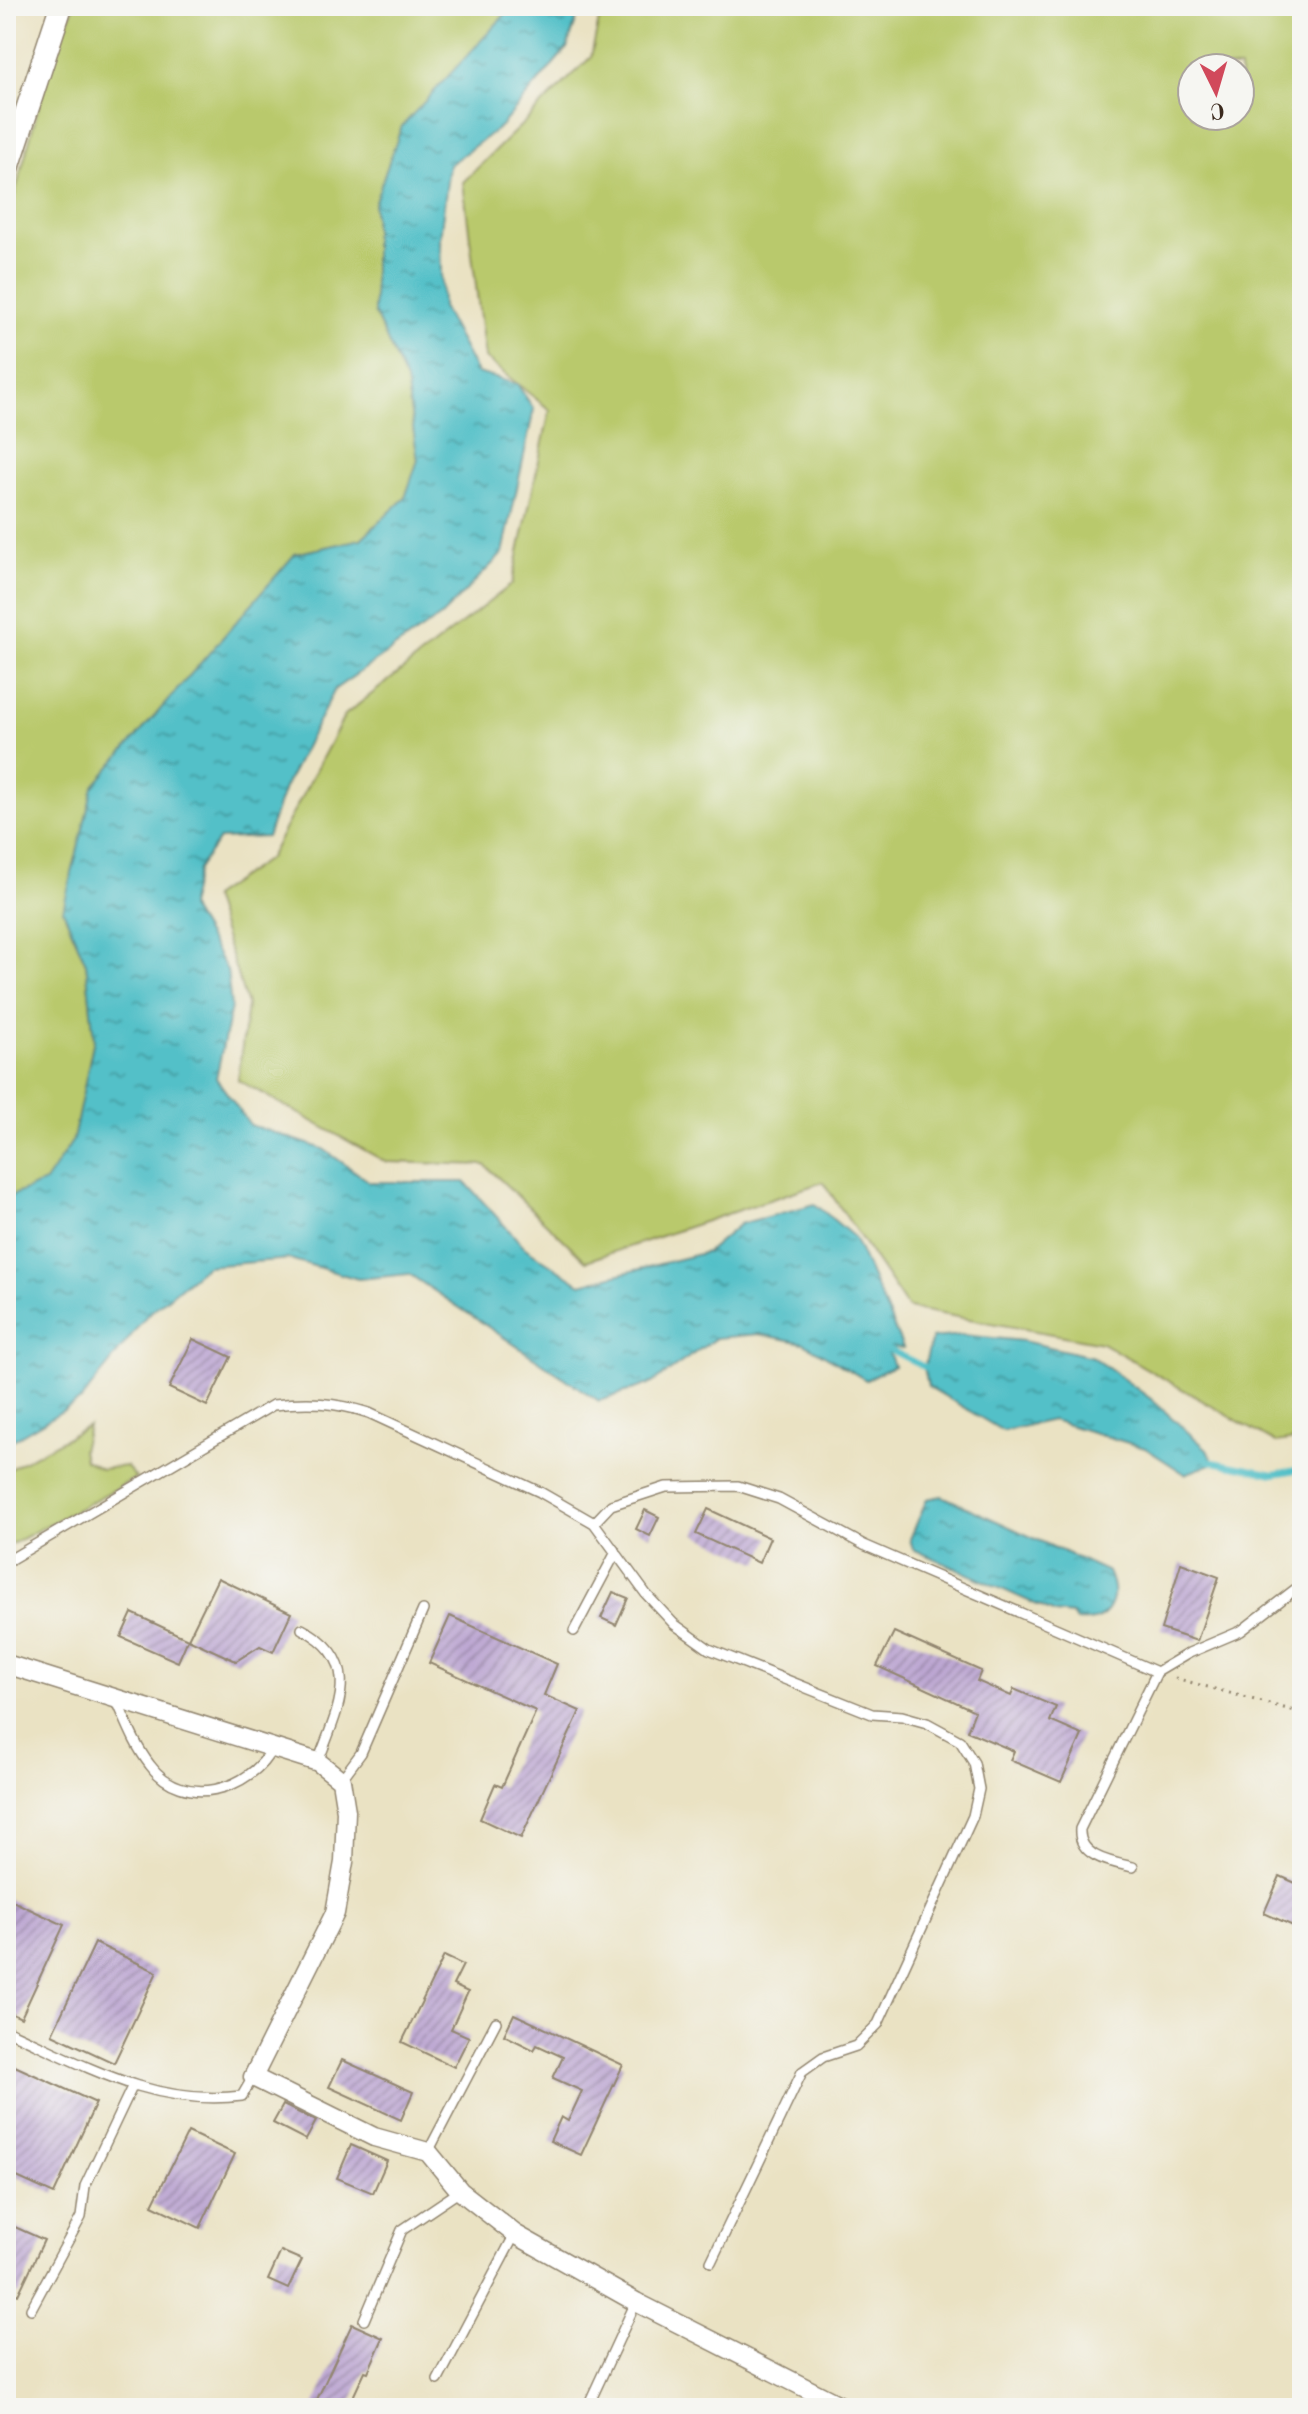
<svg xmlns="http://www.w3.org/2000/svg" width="1308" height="2414" font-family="'Old Standard TT',serif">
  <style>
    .grass { fill: #b9c96c; stroke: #7a7a45; stroke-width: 2; fill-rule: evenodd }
    .water { fill: url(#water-ripples); stroke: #467573; stroke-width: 2 }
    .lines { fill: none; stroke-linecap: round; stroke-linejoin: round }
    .stream { stroke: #52c0c8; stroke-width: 6 }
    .building { fill: url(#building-hatch) }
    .service-casing { stroke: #928670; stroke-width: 12 }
    .minor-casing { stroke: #928670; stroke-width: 21 }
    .tertiary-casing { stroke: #928670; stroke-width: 25 }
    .path { stroke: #928670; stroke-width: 3; stroke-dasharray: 2 6; stroke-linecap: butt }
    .service { stroke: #fff; stroke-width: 9 }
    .minor { stroke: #fff; stroke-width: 18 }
    .tertiary { stroke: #fff; stroke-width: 22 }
  </style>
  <defs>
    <pattern id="water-ripples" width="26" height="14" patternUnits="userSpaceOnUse" patternTransform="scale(2)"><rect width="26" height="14" fill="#52c0c8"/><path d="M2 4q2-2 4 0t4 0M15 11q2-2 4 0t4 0" fill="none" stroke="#459ca2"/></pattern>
    <pattern id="building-hatch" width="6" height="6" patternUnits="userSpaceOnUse" patternTransform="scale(2)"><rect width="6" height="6" fill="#bca6d2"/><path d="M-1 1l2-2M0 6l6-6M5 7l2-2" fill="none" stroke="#9a87aa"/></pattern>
  </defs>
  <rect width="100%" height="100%" fill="#f6f6f2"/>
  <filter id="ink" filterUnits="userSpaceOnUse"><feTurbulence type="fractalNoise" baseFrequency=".0125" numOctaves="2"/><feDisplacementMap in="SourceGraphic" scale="16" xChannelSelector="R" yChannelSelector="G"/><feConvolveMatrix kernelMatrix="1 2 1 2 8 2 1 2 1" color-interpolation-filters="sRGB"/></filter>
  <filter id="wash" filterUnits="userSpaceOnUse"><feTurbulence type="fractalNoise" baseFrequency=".006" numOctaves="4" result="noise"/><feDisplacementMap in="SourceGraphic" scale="32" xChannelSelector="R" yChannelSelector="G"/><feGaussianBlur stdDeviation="1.8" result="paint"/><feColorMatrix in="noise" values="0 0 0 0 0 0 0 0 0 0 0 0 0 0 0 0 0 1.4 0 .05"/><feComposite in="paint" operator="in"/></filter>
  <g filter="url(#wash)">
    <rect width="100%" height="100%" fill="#eae2c3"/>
    <g class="grass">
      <polygon points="74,6 513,6 467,57 374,312 406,381 418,460 405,498 361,539 295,554 63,910 86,963 94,1039 73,1141 45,1183 6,1198 6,227 47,75"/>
      <path d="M602,6H1302V1439L1276,1443L1102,1343L908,1308L823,1182L586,1261L485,1165L386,1162L238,1080L247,1005L212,897L269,858L345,715L512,584L550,410L485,358L463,182L591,57ZM1192,68H1240V116H1192Z"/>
      <polygon points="88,1426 82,1450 84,1460 101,1469 126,1466 136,1478 6,1547 6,1471"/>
    </g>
    <g class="water">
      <polygon points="513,6 581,6 567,48 501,126 449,165 440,238 442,307 477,373 517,384 534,409 503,553 441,616 335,689 284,788 267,837 219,839 198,869 189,906 227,970 231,1007 216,1078 250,1125 323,1149 370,1182 465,1182 525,1248 581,1284 707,1252 740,1224 815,1204 854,1237 903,1348 887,1347 894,1366 866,1380 804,1343 759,1334 716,1338 652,1383 599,1401 409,1274 358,1279 290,1259 206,1266 147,1315 81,1400 6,1444 6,1198 45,1182 73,1140 94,1039 86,963 63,910 93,787 295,554 361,539 405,498 418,460 406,381 374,312 374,204 402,126"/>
      <polygon points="963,1335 1023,1341 1093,1357 1151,1399 1207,1449 1214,1463 1185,1474 1145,1448 1052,1420 1003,1431 928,1386 924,1367 932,1338"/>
      <path d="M942,1496L1108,1572C1121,1600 1109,1624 1076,1621L1072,1615L1055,1613L913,1549L910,1539L927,1499Z"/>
    </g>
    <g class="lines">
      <g class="stream">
        <polyline points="881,1345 924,1367 932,1366"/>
        <polyline points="1208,1461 1274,1474 1302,1469"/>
      </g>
    </g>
    <g id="blocks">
      <g class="building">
        <polygon points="193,1339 231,1357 207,1406 169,1388"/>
        <polygon points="708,1509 770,1538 759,1563 696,1534"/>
        <polygon points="645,1510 659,1517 650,1536 636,1529"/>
        <polygon points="1181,1563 1219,1577 1197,1641 1161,1629"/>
        <polygon points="218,1578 291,1613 273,1652 260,1646 236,1661 188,1639"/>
        <polygon points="613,1592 628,1598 616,1625 601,1618"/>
        <polygon points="132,1613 188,1639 178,1662 121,1637"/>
        <polygon points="450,1616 557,1664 544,1695 580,1711 521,1838 480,1819 495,1784 502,1787 536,1711 429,1663"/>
        <polygon points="894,1632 981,1671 977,1681 1011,1696 1014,1689 1056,1707 1050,1721 1082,1735 1061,1782 1010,1760 1014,1751 967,1731 975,1711 877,1666"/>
        <polygon points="1280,1876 1302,1886 1302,1930 1264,1913"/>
        <polygon points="6,1898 64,1925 21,2018 6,2011"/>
        <polygon points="95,1943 157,1972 114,2063 52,2034"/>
        <polygon points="444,1956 463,1965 453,1985 468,1992 451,2029 469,2037 454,2067 402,2042"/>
        <polygon points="514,2014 623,2065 581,2155 550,2141 561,2117 568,2121 582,2091 553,2078 563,2057 537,2045 534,2050 504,2035"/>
        <polygon points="342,2060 413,2092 401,2120 329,2087"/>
        <polygon points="6,2062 96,2103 54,2194 6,2172"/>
        <polygon points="283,2105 316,2121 306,2140 273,2123"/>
        <polygon points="188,2132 235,2154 200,2228 152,2205"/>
        <polygon points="351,2145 387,2161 373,2193 337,2178"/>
        <polygon points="6,2223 44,2240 18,2295 6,2289"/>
        <polygon points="281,2251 302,2260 288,2289 268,2280"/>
        <polygon points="352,2324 383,2338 368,2372 365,2371 348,2408 313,2408"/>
      </g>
    </g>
  </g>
  <g filter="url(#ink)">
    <use href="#blocks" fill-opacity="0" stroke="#928670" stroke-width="2"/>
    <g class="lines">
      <g class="service-casing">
        <g id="service">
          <polyline points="594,1523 611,1505 666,1487 738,1486 779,1499 864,1545 1157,1672"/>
          <path d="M6,1562L273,1405C308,1401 335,1402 369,1413L540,1492L594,1523L646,1594L674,1624L709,1649L872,1714L902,1716L927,1723L960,1741L974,1763L979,1789L973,1816L878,2024L856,2046L823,2057L802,2072L711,2262"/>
          <path d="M302,1629C366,1661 337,1710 318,1762"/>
          <polyline points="574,1631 616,1552"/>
          <path d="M116,1699C126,1721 135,1746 150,1765C183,1810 251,1791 273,1747"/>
          <polyline points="341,1780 361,1753 423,1610"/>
          <path d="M1133,1867C1111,1862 1078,1857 1080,1829L1157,1672L1189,1653L1241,1631L1302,1584"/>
          <path d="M6,2030C84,2065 154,2107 242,2096L253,2077"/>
          <polyline points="428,2152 496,2022"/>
          <polyline points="31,2309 81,2217 85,2186 132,2087"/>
          <polyline points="364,2320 402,2230 460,2191"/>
          <polyline points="438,2380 515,2234"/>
          <polyline points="587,2408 636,2302"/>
        </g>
      </g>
      <g class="minor-casing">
        <polyline id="minor" points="6,1664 318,1762 341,1780 346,1811 344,1862 335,1913 253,2077 374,2137 428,2152 460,2191 515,2234 636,2302 845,2408"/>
      </g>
      <g class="tertiary-casing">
        <polyline id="tertiary" points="6,174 61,6"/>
      </g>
      <polyline class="path" points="1175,1678 1302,1713"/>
      <use href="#service" class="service"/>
      <use href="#minor" class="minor"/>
      <use href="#tertiary" class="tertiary"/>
    </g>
  </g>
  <rect width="1308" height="2414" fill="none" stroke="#f6f6f2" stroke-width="32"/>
  <g transform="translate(1216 92) rotate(175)"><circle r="38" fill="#f6f6f2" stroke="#aba49d" stroke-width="2"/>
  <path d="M0-6L14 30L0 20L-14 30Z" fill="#d1495b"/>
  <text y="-12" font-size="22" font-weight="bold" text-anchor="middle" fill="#3b2a1e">С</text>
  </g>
</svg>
